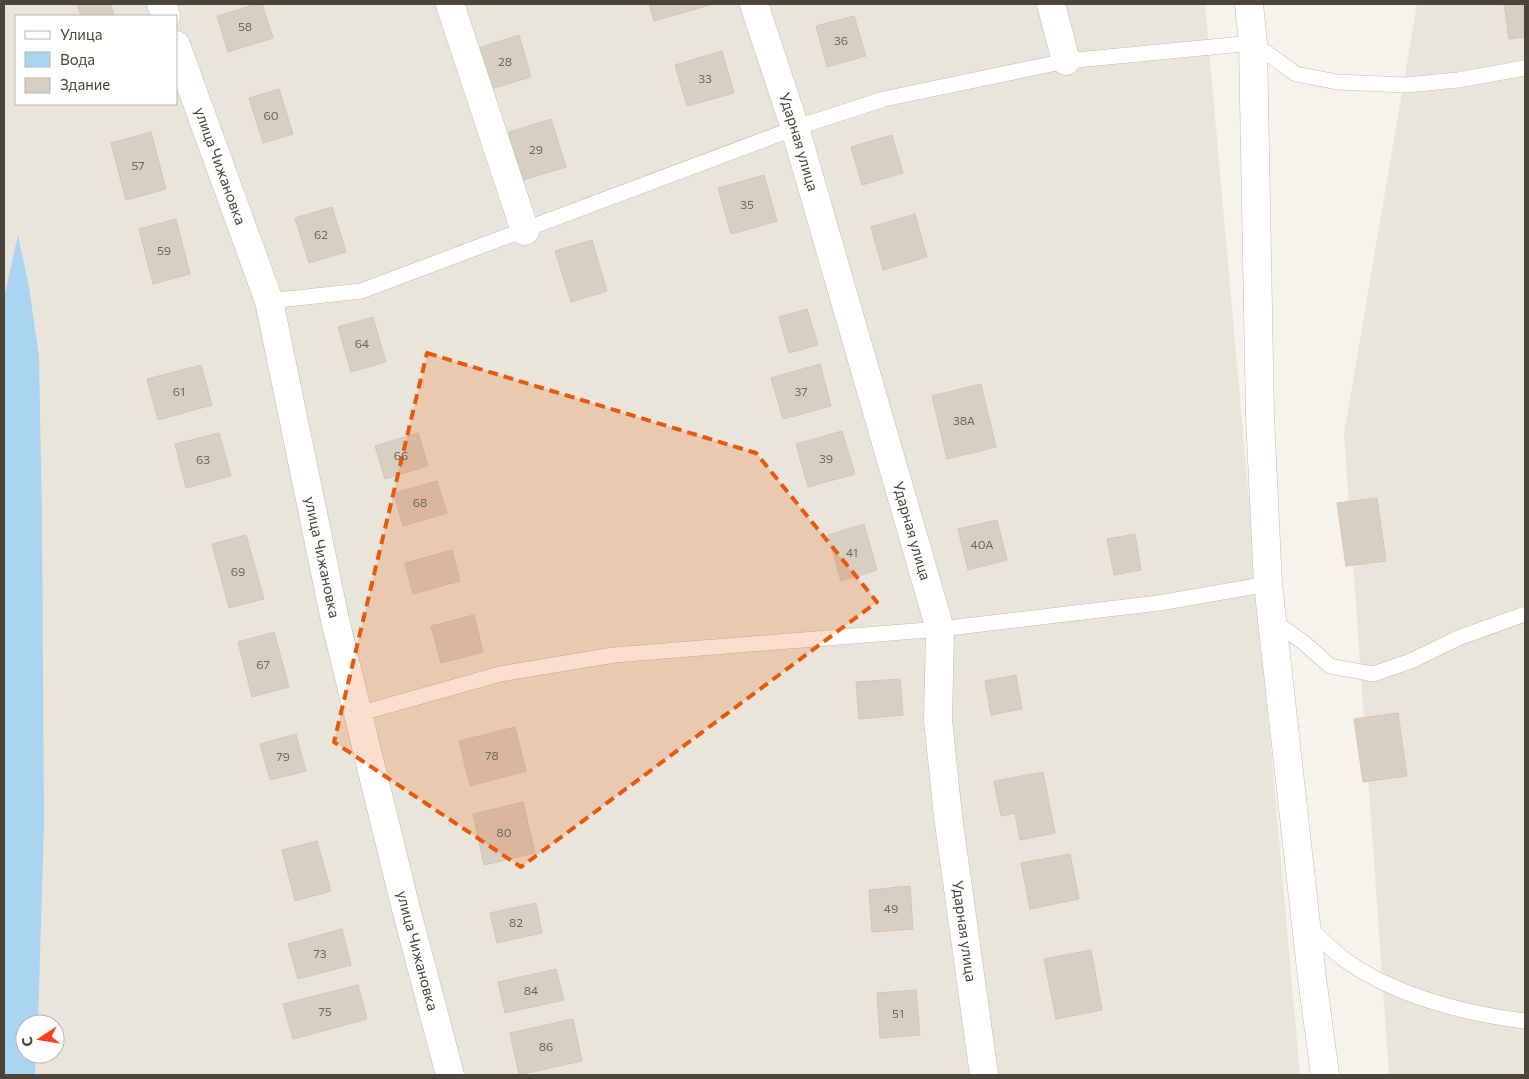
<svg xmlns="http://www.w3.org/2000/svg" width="1529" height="1079" font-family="Commissioner,sans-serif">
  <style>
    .residential { fill: #eae5da; fill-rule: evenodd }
    .water { fill: #a9d4f2 }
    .building { fill: #d8cfc1; stroke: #d3c7b4 }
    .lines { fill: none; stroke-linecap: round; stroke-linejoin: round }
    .lane-casing { stroke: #c2bbae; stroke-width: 16 }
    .street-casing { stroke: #c2bbae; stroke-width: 29 }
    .lane { stroke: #fff; stroke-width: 15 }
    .street { stroke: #fff; stroke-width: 28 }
    .marked { fill: #e8590c; fill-opacity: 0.2; stroke: #e8590c; stroke-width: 4; stroke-dasharray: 10 6; stroke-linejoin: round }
    .labels { text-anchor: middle; stroke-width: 4; stroke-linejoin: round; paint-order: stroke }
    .number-label { font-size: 12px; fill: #6e675b }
    .street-label { font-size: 15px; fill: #4b4439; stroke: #fff }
  </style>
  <rect width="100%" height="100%" fill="#f6f3ec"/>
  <g class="residential">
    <path d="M4,4H1205L1300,1075H4ZM16,16H176V104H16ZM25,1024H55V1054H25Z"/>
    <polygon points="1417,4 1525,4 1525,1075 1389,1075 1344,434"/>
  </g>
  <polygon class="water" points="18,235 29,287 39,357 42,519 44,823 38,1024 25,1024 25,1054 36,1054 35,1075 4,1075 4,298"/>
  <g class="building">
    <polygon points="77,4 110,4 114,15 110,16 81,16"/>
    <polygon points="257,4 262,4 273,38 228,52 217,16"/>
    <polygon points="649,4 710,4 710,5 654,21"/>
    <polygon points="1504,4 1525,4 1525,37 1509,39"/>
    <polygon points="854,16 866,56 827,67 816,26"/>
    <polygon points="519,35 531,77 491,89 478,48"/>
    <polygon points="722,51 734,93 687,106 675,65"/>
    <polygon points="279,89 293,134 263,143 249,98"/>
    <polygon points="551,119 566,167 520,181 506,133"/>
    <polygon points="151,132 166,189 126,200 111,143"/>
    <polygon points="892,135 903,173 862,185 851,147"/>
    <polygon points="764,175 777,221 731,234 718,188"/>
    <polygon points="332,207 346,252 309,263 295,218"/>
    <polygon points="915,214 927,257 883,270 871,227"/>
    <polygon points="176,219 190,274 153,284 139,229"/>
    <polygon points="592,240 607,291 571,302 555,251"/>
    <polygon points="807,309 818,345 789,353 779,317"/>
    <polygon points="373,317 386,362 351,372 338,327"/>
    <polygon points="820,364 831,406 783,419 771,378"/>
    <polygon points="201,365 212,405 158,420 147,379"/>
    <polygon points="981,384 996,447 947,459 932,396"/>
    <polygon points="842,431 855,474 808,487 796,444"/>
    <polygon points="219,433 231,476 186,488 175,444"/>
    <polygon points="418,433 428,466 385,479 375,446"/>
    <polygon points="437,481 447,513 403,526 394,493"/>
    <polygon points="1377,498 1386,561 1346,566 1337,503"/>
    <polygon points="997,520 1007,560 968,570 958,529"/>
    <polygon points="864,524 877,570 841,581 828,535"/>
    <polygon points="1135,534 1141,570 1114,575 1107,539"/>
    <polygon points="246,535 264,599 229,608 212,544"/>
    <polygon points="452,550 460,581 413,594 405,563"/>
    <polygon points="474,615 483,652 441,663 431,626"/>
    <polygon points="274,632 289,687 252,697 238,642"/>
    <polygon points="1016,675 1022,709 991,715 985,681"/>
    <polygon points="900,679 903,715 859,719 856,682"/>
    <polygon points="1398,713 1407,776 1363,782 1354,719"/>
    <polygon points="515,727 526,771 470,786 459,741"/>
    <polygon points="296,734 306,771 270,780 260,744"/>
    <polygon points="1043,772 1055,833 1020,840 1015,813 1001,816 994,781"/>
    <polygon points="523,802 535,853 484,865 473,814"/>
    <polygon points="317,841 331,891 295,901 282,850"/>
    <polygon points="1070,854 1079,899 1030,909 1021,863"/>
    <polygon points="910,886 913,929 872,932 869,890"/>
    <polygon points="536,903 542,933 497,943 490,913"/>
    <polygon points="342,929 351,965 298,979 288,944"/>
    <polygon points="1091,950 1102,1010 1056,1019 1044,959"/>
    <polygon points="556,969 564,1000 505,1013 498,982"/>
    <polygon points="358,985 367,1019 293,1039 283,1004"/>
    <polygon points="916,990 920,1035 880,1038 877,993"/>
    <polygon points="573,1019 582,1061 519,1075 510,1033"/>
  </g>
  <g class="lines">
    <g class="lane-casing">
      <g id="lane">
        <polyline points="269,301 361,291 795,128 884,99 1066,61 1253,43 1296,74 1337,82 1406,85 1458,80 1525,68"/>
        <polyline points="1272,620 1303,642 1330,666 1373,674 1411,661 1458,638 1525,614"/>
        <polyline points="358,714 500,674 614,655 940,629 1159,603 1268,584"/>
        <path d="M1307,926C1320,937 1333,952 1348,962C1397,996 1466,1014 1525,1021"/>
      </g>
    </g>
    <g class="street-casing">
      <g id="street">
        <polyline points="161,4 166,16"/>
        <polyline points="450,4 525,231"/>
        <path id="s1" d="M754,4L795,128L940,629L938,720L948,816L984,1075"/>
        <polyline points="1051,4 1066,61"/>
        <polyline points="1249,4 1253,43 1260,417 1268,584 1312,978 1325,1075"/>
        <path id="s2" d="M176,45L269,301L335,620L405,905L450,1075"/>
      </g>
    </g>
    <use href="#lane" class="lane"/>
    <use href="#street" class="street"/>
  </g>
  <path class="marked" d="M427,353L756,453L877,602L521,867L334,742Z"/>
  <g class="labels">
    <g class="number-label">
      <text x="245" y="31">58</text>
      <text x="841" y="45">36</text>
      <text x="505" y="66">28</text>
      <text x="705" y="83">33</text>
      <text x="271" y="120">60</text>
      <text x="536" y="154">29</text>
      <text x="138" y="170">57</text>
      <text x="747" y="209">35</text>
      <text x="321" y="239">62</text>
      <text x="164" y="255">59</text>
      <text x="362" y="348">64</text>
      <text x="179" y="396">61</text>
      <text x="801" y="396">37</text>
      <text x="964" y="425">38А</text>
      <text x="401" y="460">66</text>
      <text x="826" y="463">39</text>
      <text x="203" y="464">63</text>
      <text x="420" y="507">68</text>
      <text x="982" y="549">40А</text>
      <text x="852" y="557">41</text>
      <text x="238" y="576">69</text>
      <text x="263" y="669">67</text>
      <text x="492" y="760">78</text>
      <text x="283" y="761">79</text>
      <text x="504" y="837">80</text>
      <text x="891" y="913">49</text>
      <text x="516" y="927">82</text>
      <text x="320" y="958">73</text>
      <text x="531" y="995">84</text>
      <text x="325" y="1016">75</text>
      <text x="898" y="1018">51</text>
      <text x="546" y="1051">86</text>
    </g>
    <g class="street-label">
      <text dy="5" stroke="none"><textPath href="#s1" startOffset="145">Ударная улица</textPath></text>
      <text dy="5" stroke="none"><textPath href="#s2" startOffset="129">улица Чижановка</textPath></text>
      <text dy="5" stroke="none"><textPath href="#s1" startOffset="550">Ударная улица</textPath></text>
      <text dy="5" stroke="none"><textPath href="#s2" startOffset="534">улица Чижановка</textPath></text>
      <text dy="5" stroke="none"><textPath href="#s1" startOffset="956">Ударная улица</textPath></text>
      <text dy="5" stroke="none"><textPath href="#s2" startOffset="939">улица Чижановка</textPath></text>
    </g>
  </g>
  <rect width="1529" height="1079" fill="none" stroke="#4b4439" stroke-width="10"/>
  <rect x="15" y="15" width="162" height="90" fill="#ffffff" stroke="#b7b4b0"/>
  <rect x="25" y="31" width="25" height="8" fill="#ffffff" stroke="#b7b4b0"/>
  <text x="60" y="40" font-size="15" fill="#4b4439">Улица</text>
  <rect x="25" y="52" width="25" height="15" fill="#a9d4f2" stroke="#b7b4b0"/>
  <text x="60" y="65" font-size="15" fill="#4b4439">Вода</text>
  <rect x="25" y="78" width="25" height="15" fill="#d8cfc1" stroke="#b7b4b0"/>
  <text x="60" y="90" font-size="15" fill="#4b4439">Здание</text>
  <g transform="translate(40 1039) rotate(258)"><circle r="24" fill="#ffffff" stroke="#b7b4b0"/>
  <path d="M0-4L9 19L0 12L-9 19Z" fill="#fc3f1d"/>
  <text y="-8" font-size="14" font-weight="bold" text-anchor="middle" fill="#4b4439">С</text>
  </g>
</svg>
